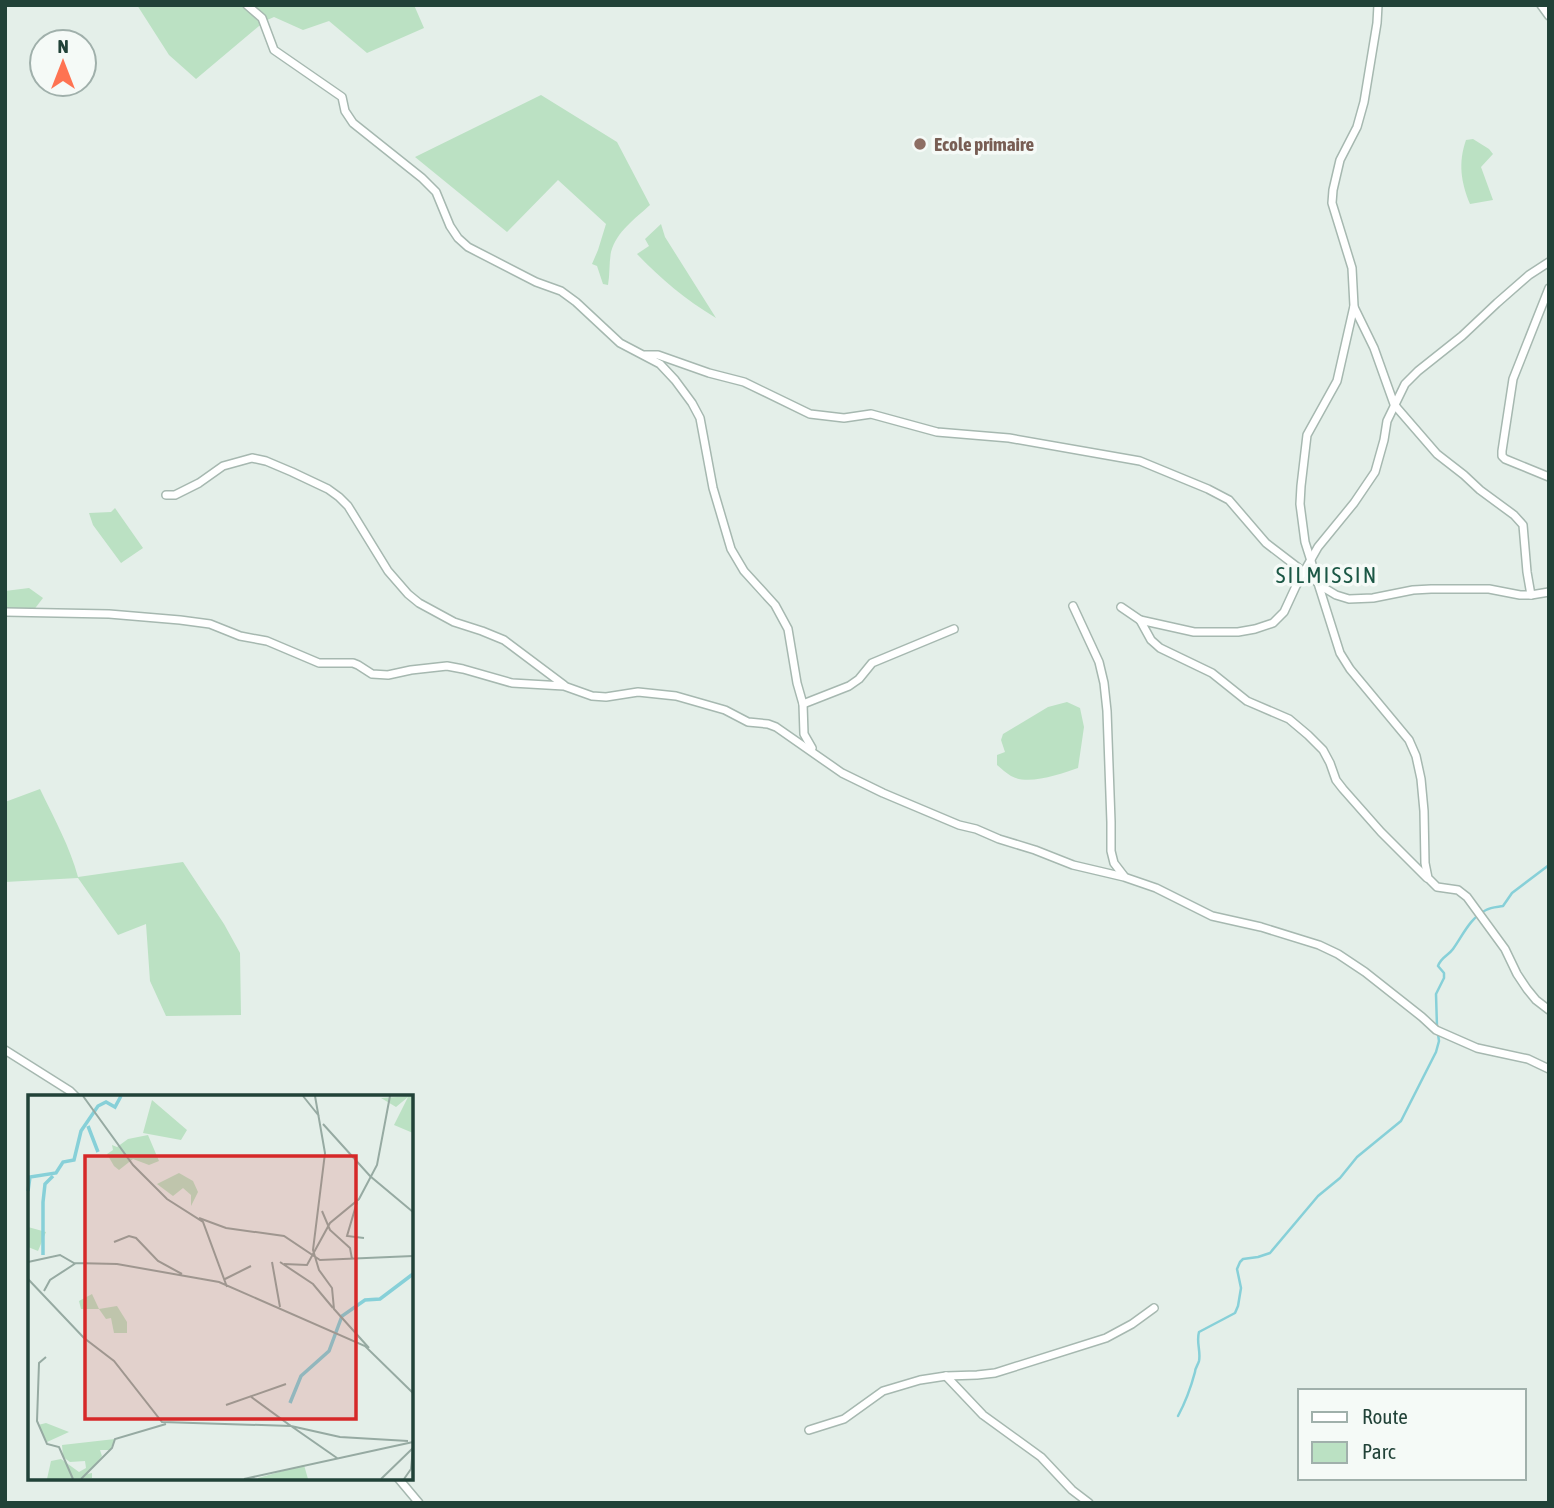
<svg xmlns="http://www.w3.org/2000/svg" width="1554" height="1508" font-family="'Asap Condensed',sans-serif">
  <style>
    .green { fill: #bbe1c3 }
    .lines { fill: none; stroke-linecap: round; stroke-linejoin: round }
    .stream { stroke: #87d0d8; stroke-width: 2.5 }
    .street-casing { stroke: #a6b8b0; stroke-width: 10 }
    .street { stroke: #fff; stroke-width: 7 }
    .education-dot { fill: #8d6e63; stroke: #f5faf7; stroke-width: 2.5 }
    .labels { text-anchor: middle; stroke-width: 7; stroke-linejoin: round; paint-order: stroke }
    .education-label { font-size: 19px; font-weight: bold; fill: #785e54; stroke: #f5faf7; text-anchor: start }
    .quarter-label { font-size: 23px; letter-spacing: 2px; fill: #1b5745; stroke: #f5faf7 }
    .inset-river { fill: none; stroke: #87d0d8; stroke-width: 3.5 }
    .inset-road { fill: none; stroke: #96aaa2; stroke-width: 2 }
    .view { fill: #d62828; fill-opacity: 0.15; stroke: #d62828; stroke-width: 3.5 }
    .inset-edge { fill: none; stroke: #214238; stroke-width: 3.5 }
  </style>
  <rect width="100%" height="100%" fill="#e4efe9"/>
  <g class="green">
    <polygon points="137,5 414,5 424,28 367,53 329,21 303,30 274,17 265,21 196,79 169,55"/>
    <path d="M541,95L617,142L650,205C635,219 617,231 611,252C609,262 610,274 608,285L603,284L597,266L592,264L598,250L606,224L558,180L507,232L415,157Z"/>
    <path d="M1473,139L1489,149L1493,154L1481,167L1493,200L1470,204C1461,182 1458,163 1466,140Z"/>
    <path d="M661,224L665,237L716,318C686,300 661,279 637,254L649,246L645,239Z"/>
    <polygon points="115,508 143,548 121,563 93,525 89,513 111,512"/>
    <polygon points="29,588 43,598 33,611 5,612 5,591"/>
    <path d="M1067,702L1080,708L1084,727L1078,768C1060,774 1028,786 1011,776C1006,773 1002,769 997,765V755L1005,752L1001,740L1003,734L1048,707Z"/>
    <path d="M40,789C54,818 70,847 78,877L183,862L224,924L240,953L241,1015L166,1016L150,981L146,924L118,935L78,878L5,882V802Z"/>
  </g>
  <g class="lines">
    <g class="stream">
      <path d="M1437,1027L1436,994L1444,978V973L1438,966C1441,957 1448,956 1453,949C1463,935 1470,918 1486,910C1491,907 1498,907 1503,906L1512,893L1549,865"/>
      <path d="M1178,1416C1185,1403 1191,1387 1195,1372C1195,1368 1198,1365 1199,1361C1201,1351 1196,1342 1199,1332L1235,1313L1238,1306L1241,1288L1237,1269L1240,1262L1243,1259L1258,1257L1270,1253L1318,1196L1340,1178L1357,1157L1401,1121L1436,1052L1439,1041L1438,1034"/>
    </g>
    <g class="street-casing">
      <g id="street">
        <polyline points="247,5 262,18 274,50 342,97 345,111 353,123 422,178 436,192 450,226 458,238 468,247 536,282 561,291 576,302 620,343 660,364 675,380 692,403 700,418 713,488 731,549 744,571 775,605 788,629 797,683 803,704 804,734 812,748"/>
        <polyline points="1378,5 1377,23 1364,102 1357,127 1340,160 1333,190 1332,203 1352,268 1354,306 1337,381 1307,435 1301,486 1300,504 1305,542 1340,653 1350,669 1409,740 1416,756 1421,779 1424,811 1425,863 1428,878 1437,887 1458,890 1467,897 1505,949 1517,974 1527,989 1536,1000 1549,1010"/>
        <polyline points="1541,5 1549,16"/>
        <polyline points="1549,288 1513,379 1502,451 1502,456 1505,459 1549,477"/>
        <polyline points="1354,307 1374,348 1394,404 1398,409 1437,454 1464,475 1480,490 1514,515 1523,525 1527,572 1531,595"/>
        <polyline points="645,355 658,355 709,373 744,382 810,414 844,418 871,414 937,432 1009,438 1140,461 1208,489 1229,500 1266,543 1326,589 1336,595 1349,599 1373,598 1413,590 1431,589 1489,589 1520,595 1531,595 1549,592"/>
        <polyline points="166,495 175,495 199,483 223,466 252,458 266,461 292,472 328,489 339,497 348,506 388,571 408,594 419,603 454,622 482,631 504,640 564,685"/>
        <polyline points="1073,606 1099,662 1104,683 1107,711 1111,822 1111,851 1114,863 1124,876"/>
        <polyline points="1121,607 1140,620 1151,640 1160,648 1212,673 1247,701 1289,719 1308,735 1323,750 1330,763 1336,780 1343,789 1381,832 1427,878"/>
        <polyline points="5,612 109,614 180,620 210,624 240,636 267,641 319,663 353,663 358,665 372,674 388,675 411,670 447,666 463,669 512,683 564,686 592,696 606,697 638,692 676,696 725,710 748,722 768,724 776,727 842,773 883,793 959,825 976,829 999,839 1035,850 1073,865 1124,877 1156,888 1212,916 1261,927 1319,945 1338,954 1365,972 1422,1017 1436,1030 1477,1048 1528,1059 1549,1069"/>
        <polyline points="1140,620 1194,632 1238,632 1255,629 1273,623 1284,612 1296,586 1318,547 1354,503 1375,472 1384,440 1387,421 1405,384 1418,371 1462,336 1497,303 1529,275 1549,262"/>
        <polyline points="803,704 849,686 859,679 872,663 954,629"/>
        <polyline points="5,1050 70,1091 76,1097"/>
        <polyline points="946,1376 983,1415 1041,1457 1072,1490 1089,1503"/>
        <polyline points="809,1430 844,1419 883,1391 920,1380 946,1376 977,1375 995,1373 1106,1338 1132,1324 1154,1308"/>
        <polyline points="398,1478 419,1503"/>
      </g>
    </g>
    <use href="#street" class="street"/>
  </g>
  <circle class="education-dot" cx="920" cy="144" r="7"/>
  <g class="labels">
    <g class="education-label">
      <text x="934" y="151">Ecole primaire</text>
    </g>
    <g class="quarter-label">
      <text x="1327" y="583">SILMISSIN</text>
    </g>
  </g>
  <g transform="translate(28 1095)">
    <rect width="385" height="385" fill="#e4efe9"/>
    <path d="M385,1V38L366,30L380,2L368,12L353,3ZM124,5L159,35L153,45L115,38ZM120,40L131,66L121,70L105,64L91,75L86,71L79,59L85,55L84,50L89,52L100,44ZM151,78L165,86L170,97L163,111V100L155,93L145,101L129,89ZM0,132L18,137L10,156L0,152ZM64,199L71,214L89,211L99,227V238H86L83,223L78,224L71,214H53L51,206ZM18,328L41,337L19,347L10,330ZM87,344L82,355H72L74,361L59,379L64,378V383L19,384L23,366L33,364L51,377L58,373L57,366L42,367L35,362L34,350ZM276,370L280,384H230V383Z" fill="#bbe1c3"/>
    <path class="inset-river" d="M60,31L70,57M0,96L2,82L28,78L35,67L46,65L53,36L70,11L78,7L87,12L93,1M15,160V107L17,89L25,81M262,308L273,281L301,256L314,221L337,205L352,204L385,179"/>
    <path class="inset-road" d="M55,1L105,70L139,104L175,127L199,192M275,1L291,21M287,1L297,58L285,155L291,175L304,193L306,214L341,253M295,29L342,81L385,117M329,107L319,141L336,143M294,116L302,135L322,153L324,164M171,123L198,133L256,141L292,165L385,161M86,147L101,141L108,143L130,166L154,179M0,167L32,160L46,168L89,169L191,187L337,251L385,298M244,167L252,212M252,167L285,189L305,213M256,169L279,170L302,128L331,104L349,70L362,1M0,184L56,243L86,266L134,327L263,331L309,363M197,184L223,171M16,196L22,185L48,168M18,262L11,268L9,326L19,349L31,352L45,384M222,301L263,331L312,342L380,346M198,310L258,289M53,384L84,353L87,344L138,329M216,384L385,347M353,384L385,353M376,384L383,374L385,353"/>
    <path class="view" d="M57,61H328V324H57Z"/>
    <rect width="385" height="385" class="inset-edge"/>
  </g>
  <rect width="1554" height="1508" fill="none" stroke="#214238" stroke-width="14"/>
  <rect x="1298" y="1389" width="228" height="91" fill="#f5faf7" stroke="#a0b0ab" stroke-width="2"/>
  <rect x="1312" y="1412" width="35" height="10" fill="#ffffff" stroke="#a0b0ab" stroke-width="2"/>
  <text x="1362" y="1424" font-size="21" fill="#214238">Route</text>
  <rect x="1312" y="1442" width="35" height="21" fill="#bbe1c3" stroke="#a0b0ab" stroke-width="2"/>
  <text x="1362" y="1459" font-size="21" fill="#214238">Parc</text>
  <g transform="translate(63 63)"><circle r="33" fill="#f5faf7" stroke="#a0b0ab" stroke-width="2"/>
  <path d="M0-5L12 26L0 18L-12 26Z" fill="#fe7352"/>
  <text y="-10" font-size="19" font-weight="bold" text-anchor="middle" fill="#214238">N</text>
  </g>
</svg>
